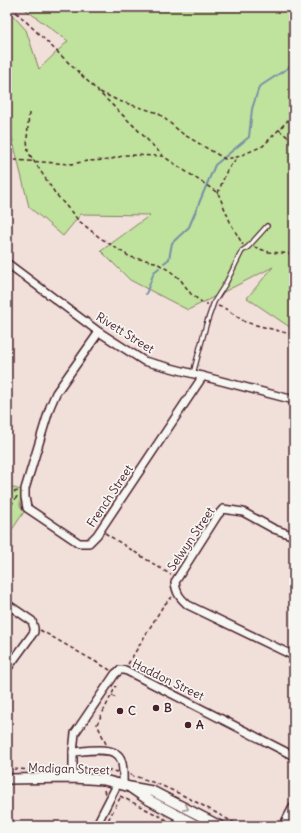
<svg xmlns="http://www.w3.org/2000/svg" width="301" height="833" font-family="Delius,sans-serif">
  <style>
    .green { fill: #bfe29c; stroke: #848064 }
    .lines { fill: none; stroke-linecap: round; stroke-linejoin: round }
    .stream { stroke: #7990a7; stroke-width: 2 }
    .service-casing { stroke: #4a1f2b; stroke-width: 6 }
    .minor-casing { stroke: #4a1f2b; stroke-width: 10 }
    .tertiary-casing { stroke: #4a1f2b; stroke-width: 12 }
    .path { stroke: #4a1f2b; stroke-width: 1.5; stroke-dasharray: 4 3; stroke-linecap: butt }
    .service { stroke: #f6f6f2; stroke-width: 3.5 }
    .minor { stroke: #f6f6f2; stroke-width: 7 }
    .tertiary { stroke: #f6f6f2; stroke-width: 9 }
    .oneway { stroke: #a99598 }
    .poi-dot { fill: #4a1f2b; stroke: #f6f6f2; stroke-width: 1.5 }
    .labels { text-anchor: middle; stroke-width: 3.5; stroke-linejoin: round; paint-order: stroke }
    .street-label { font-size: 12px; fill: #4a1f2b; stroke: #f6f6f2 }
    .poi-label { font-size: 12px; font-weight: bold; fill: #4a1f2b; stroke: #f6f6f2; text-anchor: start }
  </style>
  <rect width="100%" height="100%" fill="#f1dfd9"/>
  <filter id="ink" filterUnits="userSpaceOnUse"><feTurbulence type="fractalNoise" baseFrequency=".025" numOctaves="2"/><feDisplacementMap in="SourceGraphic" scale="8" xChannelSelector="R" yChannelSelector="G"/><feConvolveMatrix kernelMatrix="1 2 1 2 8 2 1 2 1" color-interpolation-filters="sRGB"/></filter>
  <g filter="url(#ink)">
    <g class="green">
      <polygon points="22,7 294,7 294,330 247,298 273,267 188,310 130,280 101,251 150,215 81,214 63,236 29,207 7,117 7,9 26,30 39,69 68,41"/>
      <polygon points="7,486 21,490 20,506 24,512 7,537"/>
    </g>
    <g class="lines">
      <g class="stream">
        <polyline points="164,263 169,259 172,243 189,227 215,165 249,137 252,109 259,87 294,64"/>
        <polyline points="146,294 154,272 159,268"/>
      </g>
      <g class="service-casing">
        <polyline id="service" points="193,374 206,325 214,302 226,283 242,251 248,247 267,226"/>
      </g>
      <g class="minor-casing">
        <g id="minor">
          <polyline points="7,263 99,332 144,361 294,400"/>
          <polyline points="99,332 56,393 50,407 25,489 25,497 27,508 79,543 89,543 97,535 203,376"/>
          <path d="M294,536L274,529L243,512L223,509L217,516L175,582C176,593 180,598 188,605L294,656"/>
          <polyline points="7,604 32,621 34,628 34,632 7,669"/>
          <path d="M73,752C85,751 117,745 121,760C124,767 123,777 123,785"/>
          <polyline points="73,778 73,752 75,733 115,674 120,670 125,670 294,756"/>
          <polyline points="96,826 118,783"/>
          <polyline points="175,826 180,817"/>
          <polyline points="283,826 294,805"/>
        </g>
      </g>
      <g class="tertiary-casing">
        <g id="tertiary">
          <polyline points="7,779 73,778 104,780 130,787 152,791 220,826"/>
          <polyline points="131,788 147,799 198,826"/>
        </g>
      </g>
      <g class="path">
        <polyline points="11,7 136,128 163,156 218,193"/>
        <polyline points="100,92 119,101 158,113 183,134 225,159 237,157 263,146 294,114"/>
        <polyline points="29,113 27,139 28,152 55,193 79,221 99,237 130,257 155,262 170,271 180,279 191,294 204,304 208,304"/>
        <polyline points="279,130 294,142"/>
        <polyline points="7,161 14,160 71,164 88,161 108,160 126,155 163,156"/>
        <polyline points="218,193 231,224 243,245"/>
        <polyline points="218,193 227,170 237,158"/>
        <polyline points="254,247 269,252 294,254"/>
        <polyline points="218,306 226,309 245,322 294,335"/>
        <polyline points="7,493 19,491"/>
        <polyline points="7,511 18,495"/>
        <polyline points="105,533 171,575"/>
        <polyline points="40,630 110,670"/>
        <polyline points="128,664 163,606 172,597"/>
        <polyline points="112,695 117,699"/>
        <polyline points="106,744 97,724 116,686"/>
        <polyline points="7,769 47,770"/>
        <polyline points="79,770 103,769 117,772"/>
        <path d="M130,775C169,785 205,807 240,826"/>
        <polyline points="104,790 105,794"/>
        <polyline points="120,796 169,821"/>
        <polyline points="291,800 294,794"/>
        <polyline points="105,826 120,798"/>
        <polyline points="160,826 164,819"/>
      </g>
      <use href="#service" class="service"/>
      <use href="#minor" class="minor"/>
      <use href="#tertiary" class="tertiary"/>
    </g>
    <defs><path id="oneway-chevron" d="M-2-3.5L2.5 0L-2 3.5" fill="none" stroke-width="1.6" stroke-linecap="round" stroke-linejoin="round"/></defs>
    <use class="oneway" href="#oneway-chevron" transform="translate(186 808) rotate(27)"/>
  </g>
  <g class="poi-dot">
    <circle cx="156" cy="708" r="4"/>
    <circle cx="120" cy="711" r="4"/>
    <circle cx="188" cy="725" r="4"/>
  </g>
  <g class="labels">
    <g class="street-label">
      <text transform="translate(125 333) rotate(32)" y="4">Rivett Street</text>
      <text transform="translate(110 496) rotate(-56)" y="4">French Street</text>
      <text transform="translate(191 539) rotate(-56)" y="4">Selwyn Street</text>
      <text transform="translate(168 680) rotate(26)" y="4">Haddon Street</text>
      <text transform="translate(69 769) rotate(2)" y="4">Madigan Street</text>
    </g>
    <g class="poi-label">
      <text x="164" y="712">B</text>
      <text x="128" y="715">C</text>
      <text x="196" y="729">A</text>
    </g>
  </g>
  <rect width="301" height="833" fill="none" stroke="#f6f6f2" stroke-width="24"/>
  <rect x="12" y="12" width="277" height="809" fill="none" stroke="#4a1f2b" stroke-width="1.5" filter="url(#ink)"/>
</svg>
